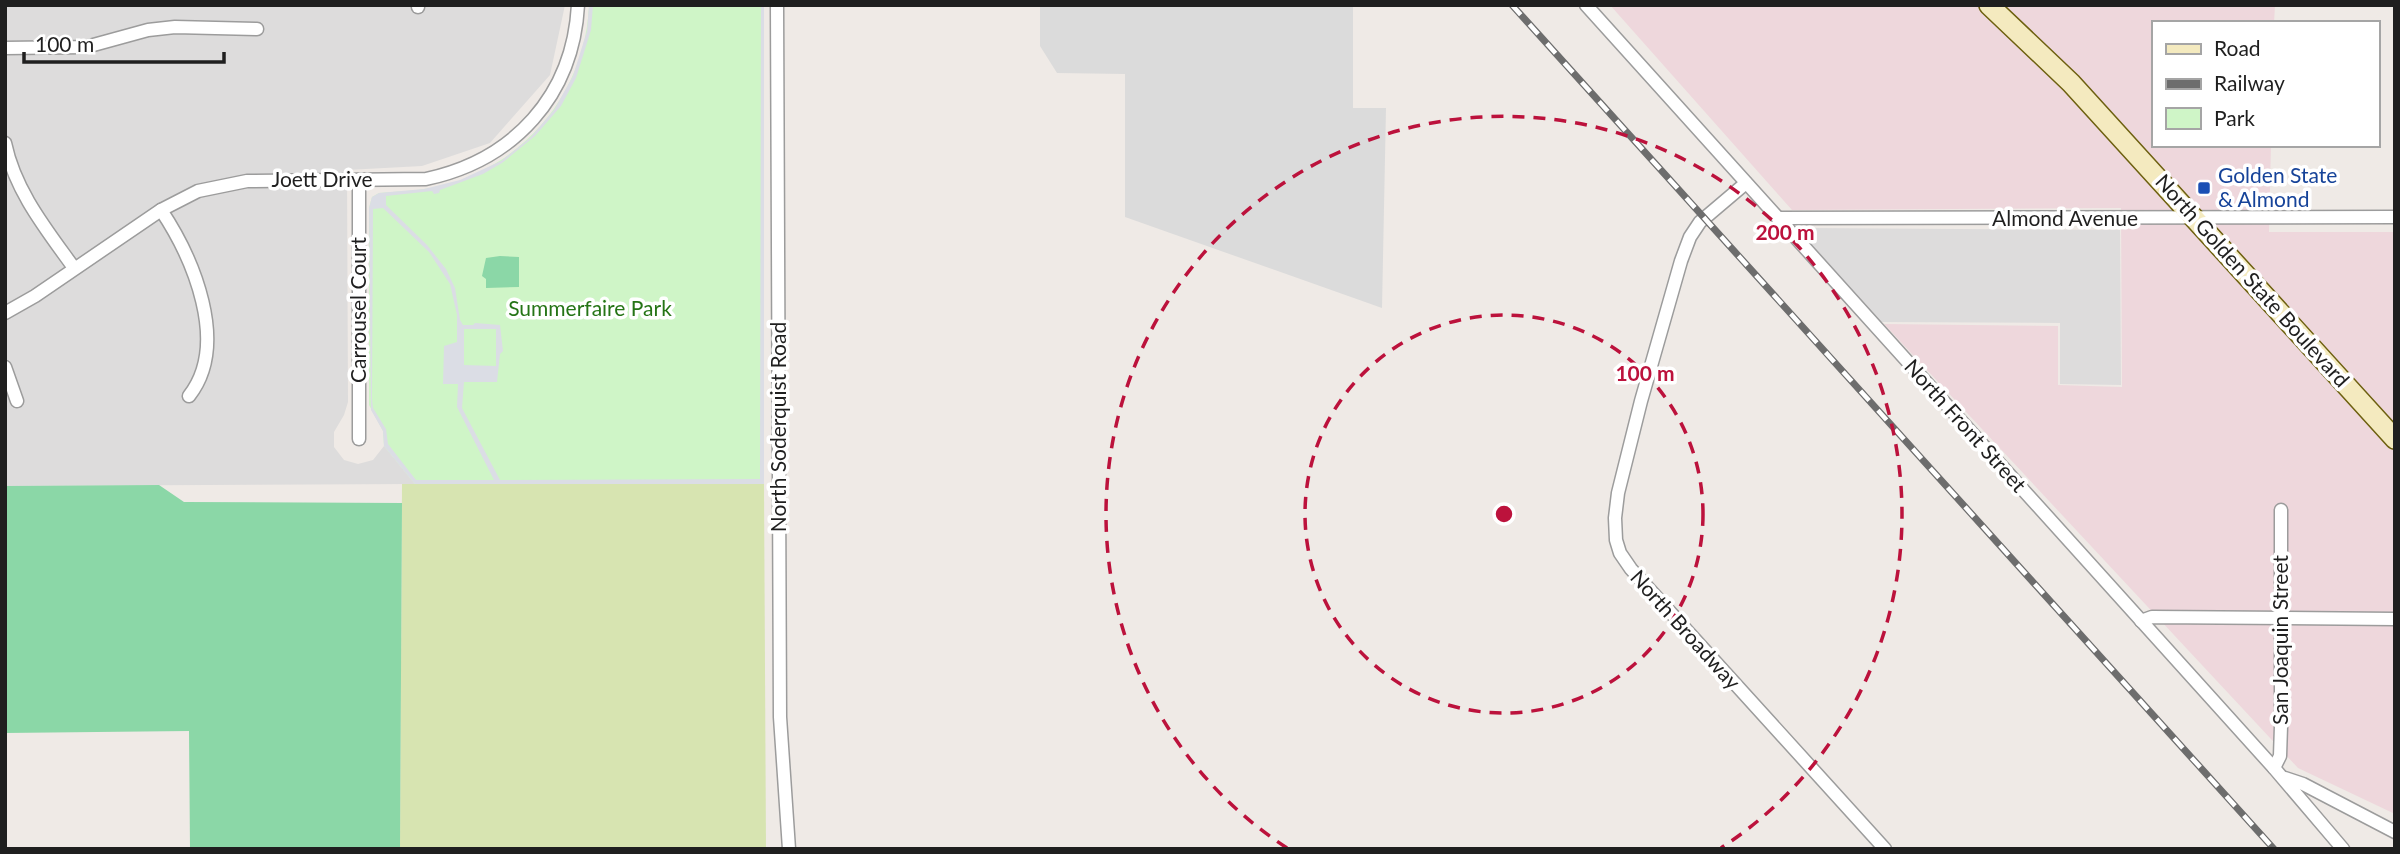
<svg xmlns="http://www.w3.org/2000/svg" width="2400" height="854" font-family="Lato,sans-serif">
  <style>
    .residential { fill: #dddcdc }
    .commercial { fill: #eed7dc }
    .grass { fill: #d7e4b1 }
    .park { fill: #cff5c7 }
    .pitch { fill: #8bd7a7 }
    .parking { fill: #dbdbdb }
    .plaza { fill: #dbdde5; fill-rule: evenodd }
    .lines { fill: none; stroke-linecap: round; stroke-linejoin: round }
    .minor-casing { stroke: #9c9c9c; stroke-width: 15 }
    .secondary-casing { stroke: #6d600f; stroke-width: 22 }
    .minor { stroke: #fff; stroke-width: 12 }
    .secondary { stroke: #f4eabf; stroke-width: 19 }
    .rail-casing { stroke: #6d6d6d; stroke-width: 7 }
    .rail { stroke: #fff; stroke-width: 4.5; stroke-dasharray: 13; stroke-linecap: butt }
    .ring { fill: none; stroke: #bc123c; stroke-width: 3.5; stroke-dasharray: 12 9 }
    .transit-dot { fill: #1a4fb4; stroke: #fff; stroke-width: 2.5 }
    .labels { text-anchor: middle; stroke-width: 7; stroke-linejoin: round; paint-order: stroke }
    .transit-label { font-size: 21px; fill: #164399; stroke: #fff; text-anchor: start }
    .street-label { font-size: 21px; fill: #1f1f1f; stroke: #fff }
    .park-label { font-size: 21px; fill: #257416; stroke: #fff }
    .centre { fill: #bc123c; stroke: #fff; stroke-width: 3.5 }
    .ring-label { font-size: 21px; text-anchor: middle; font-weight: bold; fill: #bc123c; stroke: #fff; stroke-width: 7; stroke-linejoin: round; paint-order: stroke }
  </style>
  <rect width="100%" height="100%" fill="#efeae6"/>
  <g class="residential">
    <polygon points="5,5 565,5 550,75 490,143 422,166 347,170 348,402 344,415 334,432 334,447 344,460 358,464 373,460 384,446 415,484 5,486"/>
    <polygon points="1806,228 2120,230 2121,385 2060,384 2060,323 1881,322 1806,240"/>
  </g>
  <polygon class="commercial" points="1610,5 2275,5 2274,23 2153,23 2153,145 2271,145 2269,232 2395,232 2395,814 2298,768 1884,324 2058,326 2058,385 2122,387 2121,208 1792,210"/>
  <polygon class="grass" points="402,484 764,484 766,849 400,849"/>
  <path class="park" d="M589,5H764V484H415L384,446L383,431L369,405V208L372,197L379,193C405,191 433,190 459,181C534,154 586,85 589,5Z"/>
  <g class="pitch">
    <polygon points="500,256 519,257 519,287 486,288 486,279 482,276 486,258"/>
    <polygon points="159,485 184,502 402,503 400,849 190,849 189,731 5,733 5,486"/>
  </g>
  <polygon class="parking" points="1040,5 1353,5 1353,108 1386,108 1382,308 1125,217 1125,74 1057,73 1040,46"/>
  <path class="plaza" d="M589,5H593L591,30L576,78L561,106L535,136L502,163L483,174L440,190L439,193L434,194L432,191L386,196V205L427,245L446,269L455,288L460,320L463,325H473L475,323L500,325L503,351L500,354L497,382H464L462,408L500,480L760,479L761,5H764V484H415L384,446L383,431L371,410L369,208L372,197L379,193L424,189L460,180L501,161L530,138L554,110L573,76L587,31ZM383,208L429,252L450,284L457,315V342L444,346L443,384H458L457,407L494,480H416L388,444L386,429L373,408L372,399L373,209ZM464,329H496V366L464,365Z"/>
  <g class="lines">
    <g class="minor-casing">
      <g id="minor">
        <polyline points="777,5 780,717 789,849"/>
        <polyline points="1586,5 2274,768 2343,849"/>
        <polyline points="418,7 418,5"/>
        <polyline points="5,48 86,47 148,30 175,27 257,29"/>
        <path d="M5,143C15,191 46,229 74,268"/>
        <polyline points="359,180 359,439"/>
        <polyline points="1746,183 1700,222 1690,237 1681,261 1641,401 1618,493 1615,518 1616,540 1620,553 1631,569 1885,849"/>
        <path d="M161,210C193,258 230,344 189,396"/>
        <polyline points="1778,218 2395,217"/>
        <path d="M5,313L35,296L161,210L198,191L247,181L426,179C514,160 573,96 578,5"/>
        <polyline points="5,367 17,401"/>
        <polyline points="2141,621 2152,617 2395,619"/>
        <polyline points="2274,768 2280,756 2281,726 2281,510"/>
        <polyline points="2285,778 2303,784 2395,832"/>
      </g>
    </g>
    <g class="secondary-casing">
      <polyline id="secondary" points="1989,5 2071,83 2395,439"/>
    </g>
    <use href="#minor" class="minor"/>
    <use href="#secondary" class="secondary"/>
    <g class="rail-casing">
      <polyline id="rail" points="1512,5 2274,849"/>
    </g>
    <use href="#rail" class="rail"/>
  </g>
  <g class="ring">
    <circle cx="1504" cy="514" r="199"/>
    <path d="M1287 848A398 398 0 1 1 1721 848"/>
  </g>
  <rect class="transit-dot" x="2197" y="181" width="14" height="14" rx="3.5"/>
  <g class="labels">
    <g class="transit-label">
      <text x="2218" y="183">Golden State<tspan x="2218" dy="24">&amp; Almond</tspan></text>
    </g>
    <g class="street-label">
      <text x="322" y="187">Joett Drive</text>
      <text x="2065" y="226">Almond Avenue</text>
      <text transform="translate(2252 281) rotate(48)" y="7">North Golden State Boulevard</text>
      <text transform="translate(359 310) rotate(-90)" y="7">Carrousel Court</text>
      <text transform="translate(1965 426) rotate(48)" y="7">North Front Street</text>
      <text transform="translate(779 427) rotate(-90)" y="7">North Soderquist Road</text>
      <text transform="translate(1685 630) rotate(48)" y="7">North Broadway</text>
      <text transform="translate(2281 640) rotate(-90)" y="7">San Joaquin Street</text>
    </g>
    <g class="park-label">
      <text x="590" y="316">Summerfaire Park</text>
    </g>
  </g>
  <circle cx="1504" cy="514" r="10" class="centre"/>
  <g class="ring-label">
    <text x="1785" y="240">200 m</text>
    <text x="1645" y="381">100 m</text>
  </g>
  <rect width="2400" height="854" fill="none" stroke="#1f1f1f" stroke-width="14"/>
  <rect x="2152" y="21" width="228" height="126" fill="#ffffff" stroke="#a5a5a5" stroke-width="2"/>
  <rect x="2166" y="44" width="35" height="10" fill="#f4eabf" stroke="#a5a5a5" stroke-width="2"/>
  <text x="2214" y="56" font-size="21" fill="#1f1f1f">Road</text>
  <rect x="2166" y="79" width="35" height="10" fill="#6d6d6d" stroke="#a5a5a5" stroke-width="2"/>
  <text x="2214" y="91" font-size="21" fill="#1f1f1f">Railway</text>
  <rect x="2166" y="108" width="35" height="21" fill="#cff5c7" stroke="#a5a5a5" stroke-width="2"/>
  <text x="2214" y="126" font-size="21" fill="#1f1f1f">Park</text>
  <path d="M24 52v10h200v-10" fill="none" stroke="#1f1f1f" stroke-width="3.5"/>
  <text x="35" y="52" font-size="21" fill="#1f1f1f" stroke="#ffffff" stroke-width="5" paint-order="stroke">100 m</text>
</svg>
